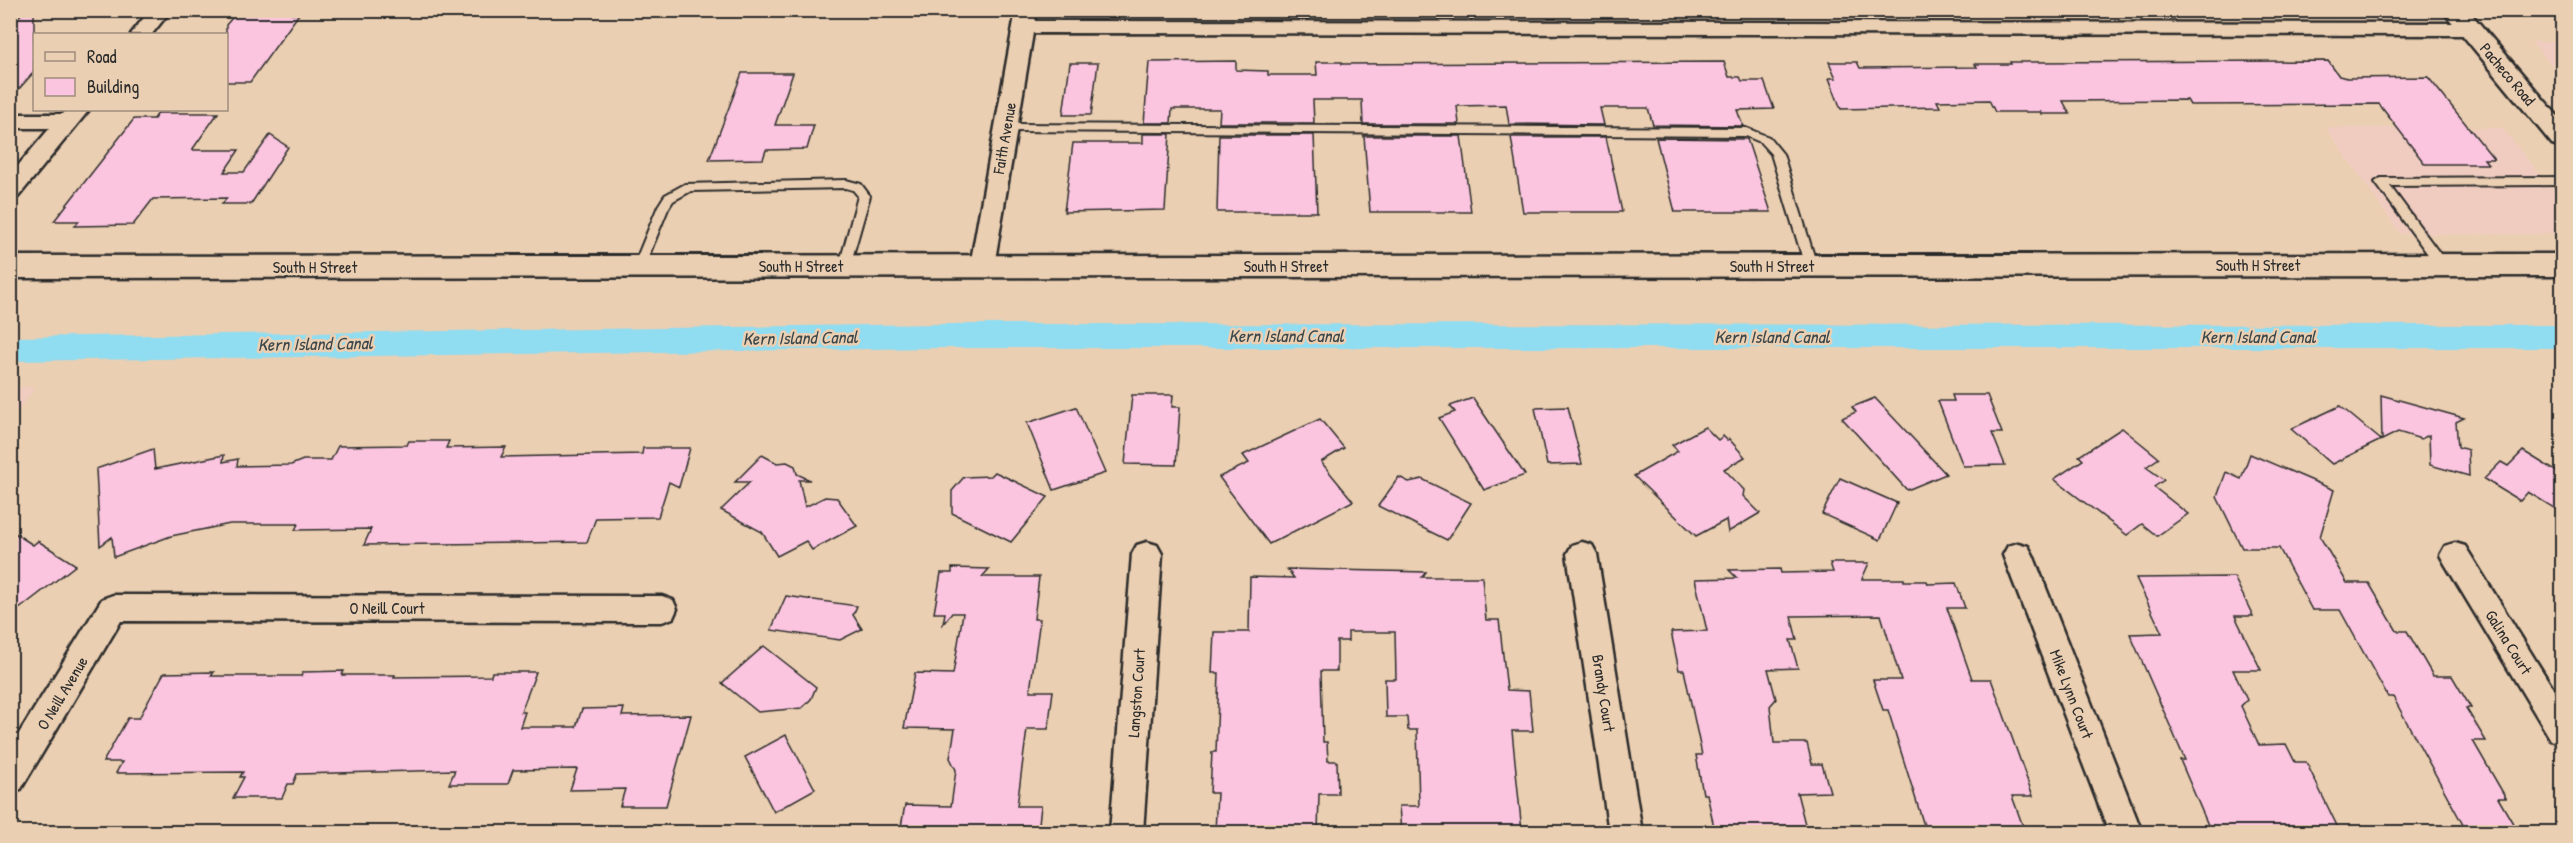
<svg xmlns="http://www.w3.org/2000/svg" width="2573" height="843" font-family="'Patrick Hand',sans-serif">
  <style>
    .built { fill: #f0ccc0 }
    .lines { fill: none; stroke-linecap: round; stroke-linejoin: round }
    .canal { fill: #90dcf1; fill-rule: evenodd }
    .building { fill: #fbc5df; stroke: #2b2b2b; stroke-width: 1.5 }
    .lane-casing { stroke: #2b2b2b; stroke-width: 4 }
    .street-casing { stroke: #2b2b2b; stroke-width: 5 }
    .secondary-casing { stroke: #2b2b2b; stroke-width: 5 }
    .lane { fill: #ebcfb2; fill-rule: evenodd }
    .street { fill: #ebcfb2; fill-rule: evenodd }
    .secondary { fill: #ebcfb2; fill-rule: evenodd }
    .labels { text-anchor: middle; stroke-width: 5; stroke-linejoin: round; paint-order: stroke }
    .street-label { font-size: 16px; fill: #2b2b2b; stroke: #ebcfb2 }
    .water-label { font-size: 18px; font-style: italic; fill: #3a4649; stroke: #ebcfb2 }
  </style>
  <rect width="100%" height="100%" fill="#ebcfb2"/>
  <filter id="ink" filterUnits="userSpaceOnUse"><feTurbulence type="fractalNoise" baseFrequency=".0167" numOctaves="2"/><feDisplacementMap in="SourceGraphic" scale="12" xChannelSelector="R" yChannelSelector="G"/><feConvolveMatrix kernelMatrix="1 2 1 2 8 2 1 2 1" color-interpolation-filters="sRGB"/></filter>
  <g filter="url(#ink)">
    <g class="built">
      <polygon points="2531,42 2562,42 2562,77"/>
      <polygon points="2326,128 2502,128 2562,201 2562,234 2400,234"/>
      <polygon points="11,387 35,387 11,421 10,387"/>
    </g>
    <g class="lines">
      <polygon class="canal" points="943,324 2562,325 2562,348 943,348 10,361 10,337"/>
    </g>
    <g class="building">
      <polygon points="25,10 34,10 34,72 10,99 10,26"/>
      <polygon points="294,11 292,14 299,14 250,82 226,82 226,25 237,12"/>
      <polygon points="1236,61 1236,70 1268,71 1268,75 1317,75 1316,62 1342,62 1342,64 1724,62 1729,77 1740,77 1742,81 1764,81 1774,109 1737,110 1743,126 1653,125 1648,108 1600,108 1604,125 1509,124 1506,105 1457,106 1459,124 1363,124 1362,100 1313,100 1314,123 1219,123 1220,109 1172,109 1171,123 1144,123 1149,62"/>
      <polygon points="2328,61 2339,76 2347,78 2428,77 2494,159 2484,159 2488,164 2425,164 2379,104 2190,105 2187,100 2063,101 2070,114 2042,114 2041,112 1995,112 1989,100 1937,101 1940,107 1841,109 1829,78 1836,78 1829,62 1857,62 1860,68 1977,67 1975,64 2011,64 2010,62"/>
      <polygon points="1070,63 1098,63 1091,115 1063,115"/>
      <polygon points="742,73 793,73 775,125 814,125 807,149 766,150 763,159 709,160"/>
      <polygon points="158,113 218,113 192,150 239,150 224,172 244,172 270,135 288,147 251,204 222,204 227,198 153,199 133,225 75,226 79,221 54,221 134,119 154,119"/>
      <polygon points="1143,134 1170,134 1165,210 1064,212 1073,143 1143,143"/>
      <polygon points="1219,135 1314,135 1317,212 1217,212"/>
      <polygon points="1364,136 1461,136 1471,212 1370,212"/>
      <polygon points="1511,137 1606,137 1622,212 1523,212"/>
      <polygon points="1656,138 1747,139 1771,212 1675,212"/>
      <polygon points="1132,395 1173,395 1172,407 1180,407 1176,465 1125,464"/>
      <polygon points="1952,395 1987,395 2002,433 1992,433 2005,465 1963,466 1938,401 1954,401"/>
      <polygon points="2381,395 2464,418 2456,422 2458,447 2468,450 2469,476 2430,465 2429,435 2421,439 2398,432 2382,440"/>
      <polygon points="1473,398 1525,475 1484,490 1439,418 1455,412 1450,406"/>
      <polygon points="1875,398 1946,474 1907,490 1842,418 1856,412 1852,407"/>
      <polygon points="2340,406 2381,440 2332,464 2291,429"/>
      <polygon points="1076,407 1105,473 1054,490 1027,423"/>
      <polygon points="1568,407 1582,464 1547,465 1535,408"/>
      <polygon points="1320,419 1344,448 1321,462 1353,501 1269,544 1219,477 1249,463 1243,455"/>
      <polygon points="1705,427 1718,440 1723,436 1727,440 1729,439 1745,457 1724,469 1744,490 1743,496 1760,513 1728,532 1726,520 1696,536 1634,476 1678,451 1672,445"/>
      <polygon points="2122,428 2159,458 2146,467 2164,480 2154,487 2188,514 2157,536 2142,524 2127,535 2054,479 2083,460 2079,456"/>
      <polygon points="409,441 449,441 446,448 506,447 501,457 642,454 643,448 690,448 679,487 669,482 658,517 596,518 587,542 364,545 371,529 295,530 298,524 230,524 171,536 114,557 112,537 100,546 96,469 153,449 155,469 224,455 223,462 238,459 237,466 291,465 303,460 331,460 338,446 407,445"/>
      <polygon points="2523,451 2562,475 2562,513 2528,492 2520,501 2484,479 2501,462 2508,466"/>
      <polygon points="2250,454 2334,490 2320,537 2347,583 2369,583 2397,631 2407,631 2433,676 2452,676 2471,708 2466,708 2486,741 2473,741 2506,798 2498,798 2518,832 2467,832 2393,697 2388,697 2340,610 2312,610 2279,548 2242,548 2217,497 2226,472 2241,479"/>
      <polygon points="762,455 777,463 787,462 795,466 797,474 810,480 799,480 805,507 825,497 837,498 857,526 812,550 806,541 777,556 762,532 721,510 750,482 735,482"/>
      <polygon points="995,472 1048,497 1011,542 952,513 952,491 964,477 991,476"/>
      <polygon points="1399,477 1409,482 1422,479 1471,503 1447,540 1378,506"/>
      <polygon points="1840,478 1897,503 1880,540 1822,514"/>
      <polygon points="10,530 33,545 38,541 76,565 10,616"/>
      <polygon points="1830,563 1869,563 1862,579 1904,579 1904,581 1927,581 1928,584 1956,583 1965,608 1947,608 1972,679 1991,679 2033,796 2012,796 2025,832 1926,832 1888,710 1883,710 1873,680 1901,680 1881,615 1791,616 1797,640 1790,640 1798,668 1768,669 1776,699 1770,706 1774,743 1807,743 1812,764 1822,764 1830,792 1797,793 1807,832 1715,832 1707,794 1703,794 1696,755 1702,755 1684,670 1679,670 1671,632 1707,631 1695,579 1737,578 1729,570 1780,569 1781,573 1833,572"/>
      <polygon points="952,568 989,569 982,577 1039,577 1034,619 1040,619 1030,691 1053,691 1048,729 1027,729 1017,806 1041,806 1038,832 900,832 905,805 951,806 956,770 950,758 955,729 904,728 915,673 953,674 963,613 952,613 943,624 945,613 934,613 941,573 952,573"/>
      <polygon points="1287,569 1426,572 1422,577 1482,577 1486,620 1499,620 1507,690 1529,691 1533,731 1512,731 1522,832 1401,832 1399,806 1419,806 1417,730 1408,730 1407,717 1386,717 1385,679 1396,679 1395,632 1348,632 1348,641 1337,641 1337,671 1321,671 1323,742 1327,742 1328,761 1337,761 1338,794 1319,794 1318,832 1215,832 1217,793 1210,793 1212,752 1216,752 1219,673 1212,673 1214,632 1249,632 1250,577 1294,578"/>
      <polygon points="2234,577 2253,616 2235,616 2261,670 2233,670 2247,700 2241,706 2259,745 2286,744 2295,762 2306,762 2340,832 2211,832 2180,760 2185,760 2130,634 2162,633 2136,578"/>
      <polygon points="786,596 857,606 853,615 862,629 840,640 771,630"/>
      <polygon points="764,646 816,687 811,699 802,708 758,712 722,683"/>
      <polygon points="344,671 342,675 395,675 394,677 491,676 492,672 536,672 521,712 525,712 520,727 576,727 582,709 624,708 622,716 691,715 666,806 620,806 625,789 570,790 577,769 513,770 508,784 449,784 455,770 297,774 293,784 288,784 282,798 233,798 244,777 240,777 243,772 116,773 122,762 103,762 128,718 139,718 164,673 214,672 211,676 301,676 303,672"/>
      <polygon points="786,735 815,789 774,812 745,757"/>
    </g>
    <g class="lines">
      <g class="lane-casing">
        <g id="lane">
          <polygon points="1006,124 1746,128 1769,137 1783,154 1817,266 1811,270 1805,266 1771,154 1760,142 1746,136 1002,131 1002,125"/>
          <polygon points="2562,177 2562,185 2390,186 2446,262 2448,265 2442,269 2438,268 2375,182 2381,178"/>
          <polygon points="846,180 861,184 870,196 849,269 845,270 839,266 858,196 853,190 846,188 691,191 673,201 668,209 643,270 639,271 633,267 658,206 665,195 685,184"/>
        </g>
      </g>
      <g class="street-casing">
        <g id="street">
          <polygon points="150,10 171,10 152,34 131,34"/>
          <polygon points="1016,10 1036,10 1035,21 2469,23 2476,25 2479,29 2476,33 2469,35 1033,33 994,266 991,272 982,275 973,272 970,266"/>
          <polygon points="66,110 89,110 18,197 10,199 10,175 50,128 10,128 10,114 63,114"/>
          <polygon points="1147,542 1157,545 1162,554 1143,832 1110,832 1132,554 1137,545"/>
          <polygon points="1582,542 1592,545 1597,554 1642,832 1609,832 1567,554 1572,545"/>
          <polygon points="2018,543 2028,546 2033,555 2142,832 2109,832 2003,555 2008,546"/>
          <polygon points="2455,543 2465,546 2562,703 2562,744 2551,740 2445,564 2440,555 2445,546"/>
          <polygon points="113,595 662,596 673,600 677,609 673,618 662,622 121,621 21,789 10,793 10,748 102,599"/>
        </g>
      </g>
      <g class="secondary-casing">
        <g id="secondary">
          <polygon points="2442,10 2468,10 2562,121 2562,147 2552,144"/>
          <polygon points="2562,254 2562,276 10,278 10,256"/>
        </g>
      </g>
      <use href="#lane" class="lane"/>
      <use href="#street" class="street"/>
      <use href="#secondary" class="secondary"/>
    </g>
  </g>
  <g class="labels">
    <g class="street-label">
      <text transform="translate(2508 74) rotate(50)" y="6">Pacheco Road</text>
      <text transform="translate(1004 138) rotate(-80)" y="6">Faith Avenue</text>
      <text x="2258" y="271">South H Street</text>
      <text x="801" y="272">South H Street</text>
      <text x="1286" y="272">South H Street</text>
      <text x="1772" y="272">South H Street</text>
      <text x="315" y="273">South H Street</text>
      <text x="387" y="614">O Neill Court</text>
      <text transform="translate(2509 642) rotate(58)" y="6">Galina Court</text>
      <text transform="translate(62 693) rotate(-59)" y="6">O Neill Avenue</text>
      <text transform="translate(1136 693) rotate(-86)" y="6">Langston Court</text>
      <text transform="translate(1604 693) rotate(81)" y="6">Brandy Court</text>
      <text transform="translate(2072 694) rotate(69)" y="6">Mike Lynn Court</text>
    </g>
    <g class="water-label">
      <text x="1286" y="342">Kern Island Canal</text>
      <text x="1772" y="343">Kern Island Canal</text>
      <text x="2258" y="343">Kern Island Canal</text>
      <text transform="translate(800 338) rotate(-1)" y="6">Kern Island Canal</text>
      <text transform="translate(315 344) rotate(-1)" y="6">Kern Island Canal</text>
    </g>
  </g>
  <rect width="2573" height="843" fill="none" stroke="#ebcfb2" stroke-width="36"/>
  <rect x="18" y="18" width="2537" height="807" fill="none" stroke="#2b2b2b" stroke-width="2" filter="url(#ink)"/>
  <rect x="33" y="33" width="195" height="78" fill="#ebcfb2" stroke="#9e8d7c" stroke-width="1.5"/>
  <rect x="45" y="52" width="30" height="9" fill="#ebcfb2" stroke="#9e8d7c" stroke-width="1.5"/>
  <text x="87" y="63" font-size="18" fill="#2b2b2b">Road</text>
  <rect x="45" y="78" width="30" height="18" fill="#fbc5df" stroke="#9e8d7c" stroke-width="1.5"/>
  <text x="87" y="93" font-size="18" fill="#2b2b2b">Building</text>
</svg>
